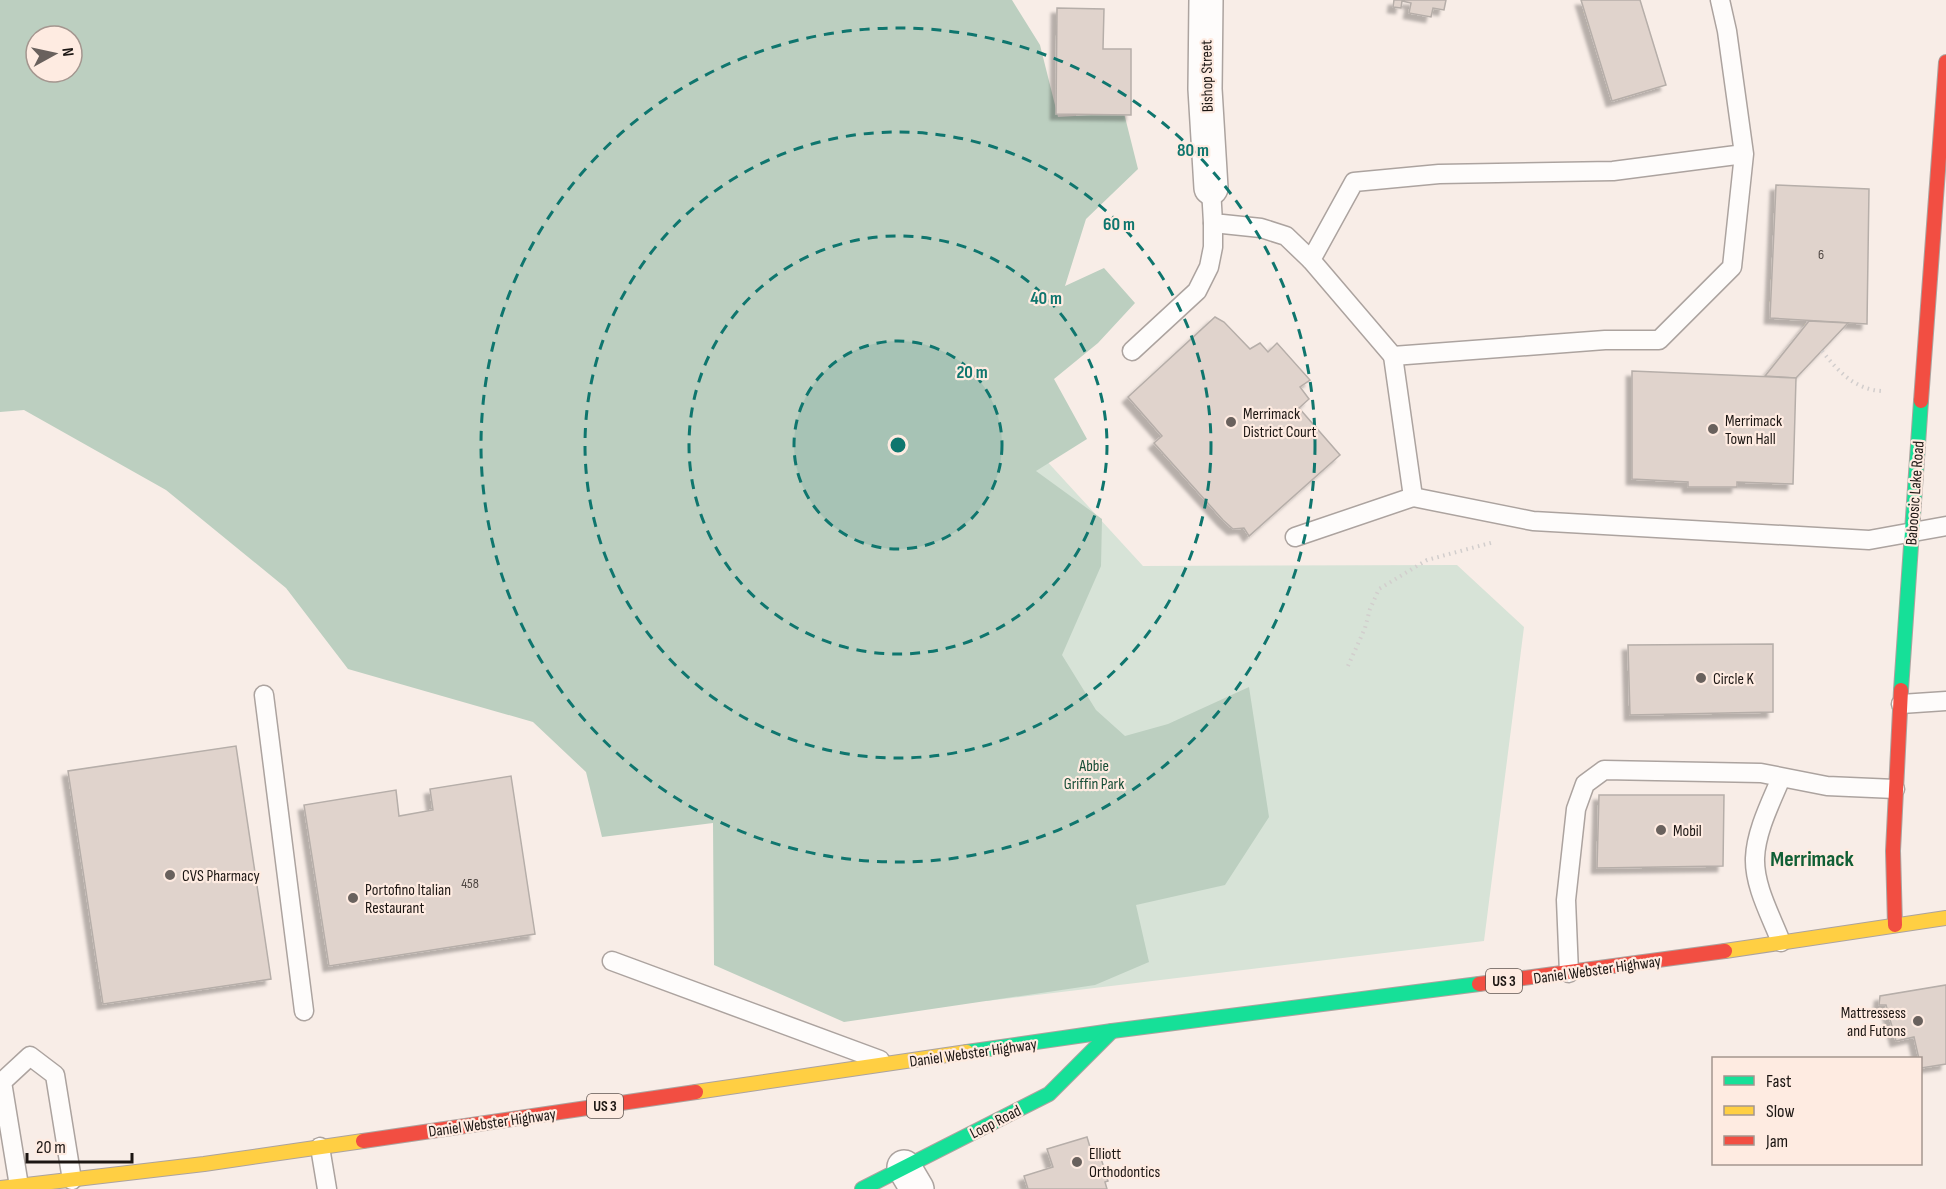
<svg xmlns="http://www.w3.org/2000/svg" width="1946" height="1189" font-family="'Sofia Sans Condensed',sans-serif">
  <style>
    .green { fill: #d7e3d7 }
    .forest { fill: #bccfc0; fill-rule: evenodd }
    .building { fill: #e0d3cc; stroke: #b6aea9; stroke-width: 1.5; filter: url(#shadow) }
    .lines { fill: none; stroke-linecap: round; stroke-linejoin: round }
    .lane-casing { stroke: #aca39f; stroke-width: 21 }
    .street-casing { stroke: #aca39f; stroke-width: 36 }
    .fast-casing { stroke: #aca39f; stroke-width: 16 }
    .slow-casing { stroke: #aca39f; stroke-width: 16 }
    .jam-casing { stroke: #aca39f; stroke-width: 16 }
    .path { stroke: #d2cecd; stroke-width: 4; stroke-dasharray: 1.5 4.5; stroke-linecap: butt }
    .lane { stroke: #fefcfb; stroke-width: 18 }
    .street { stroke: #fefcfb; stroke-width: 33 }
    .fast { stroke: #16e098; stroke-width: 14 }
    .slow { stroke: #ffcf43; stroke-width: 14 }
    .jam { stroke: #f24e42; stroke-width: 14 }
    .ring { fill: none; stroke: #0f766e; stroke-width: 3; stroke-dasharray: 10 8 }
    .poi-dot { fill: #69615d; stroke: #feebe1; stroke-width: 2 }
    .labels { text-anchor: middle; stroke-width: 4.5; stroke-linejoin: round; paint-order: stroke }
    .number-label { font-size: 14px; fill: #4d4541 }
    .shield { fill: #feebe1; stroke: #605651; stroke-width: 1.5 }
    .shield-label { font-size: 15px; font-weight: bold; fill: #1c1613 }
    .street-label { font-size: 16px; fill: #1c1613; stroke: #feebe1 }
    .poi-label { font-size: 16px; fill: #1c1613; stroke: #feebe1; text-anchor: start }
    .park-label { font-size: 16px; fill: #174d36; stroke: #feebe1 }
    .district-label { font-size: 22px; font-weight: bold; fill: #115f35; stroke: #feebe1 }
    .centre { fill: #0f766e; stroke: #feebe1; stroke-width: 3 }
    .ring-label { font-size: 18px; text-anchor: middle; font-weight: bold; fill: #0f766e; stroke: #feebe1; stroke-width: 4.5; stroke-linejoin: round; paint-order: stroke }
  </style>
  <defs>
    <filter id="shadow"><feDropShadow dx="-5.5" dy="5.5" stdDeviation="1.5" flood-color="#0004"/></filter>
  </defs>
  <rect width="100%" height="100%" fill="#f8ede7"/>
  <polygon class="green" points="966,373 1143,566 1457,565 1524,627 1484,941 987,1001 645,473"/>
  <path class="forest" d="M0,0H1012L1040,45L1058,117L1124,113L1138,169L1086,219L1065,286L1104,268L1135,303L1098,343L1054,379L1087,439L1036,471L1102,519L1101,566L1062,655L1096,710L1125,736L1168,724L1249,687L1269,817L1225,885L1136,905L1149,962L1095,985L844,1022L714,965L713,823L602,837L586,772L533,722L348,669L286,588L166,490L24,410L0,412ZM36,36H72V72H36Z"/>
  <g class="building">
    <polygon points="1394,0 1446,0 1444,10 1433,8 1431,17 1409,13 1411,3 1402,1 1401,8 1393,7"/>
    <polygon points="1581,0 1640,0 1666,85 1612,101"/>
    <polygon points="1057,8 1104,9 1103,49 1131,49 1131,115 1056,114"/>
    <polygon points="1776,185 1869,189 1867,324 1770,318"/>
    <polygon points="1215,317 1224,322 1250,349 1260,343 1268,352 1277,343 1310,380 1300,387 1309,399 1299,408 1340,455 1249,536 1244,528 1233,529 1223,520 1154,443 1162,436 1128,397"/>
    <polygon points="1809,321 1848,323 1796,378 1765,376"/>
    <polygon points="1632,371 1796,378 1793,484 1737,482 1737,487 1688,487 1688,482 1632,479"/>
    <polygon points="1773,644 1773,712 1630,715 1628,645"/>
    <polygon points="236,746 271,979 103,1004 68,771"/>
    <polygon points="511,776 535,934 329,966 304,805 396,790 399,816 433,810 430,789"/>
    <polygon points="1599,795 1724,795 1723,866 1597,868"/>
    <polygon points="1946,985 1946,1064 1921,1068 1914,1037 1896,1041 1886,1005 1879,1005 1880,996"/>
    <polygon points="1087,1137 1093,1157 1100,1155 1108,1181 1105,1182 1107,1189 1028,1189 1024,1176 1053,1167 1047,1149"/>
  </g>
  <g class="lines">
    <g class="lane-casing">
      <g id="lane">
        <polyline points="1720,0 1727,31 1744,154 1732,267 1659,340 1605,340 1393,356 1311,260 1354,182 1439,174 1613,171 1744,154"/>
        <polyline points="1211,188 1213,223 1261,228 1286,236 1311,260"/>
        <polyline points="1132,351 1197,291 1209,267 1213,247 1213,223"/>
        <polyline points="1393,356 1413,497 1533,521 1869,540 1946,526"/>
        <polyline points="1295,537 1413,497"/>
        <polyline points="264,695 304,1011"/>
        <polyline points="1901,704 1946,701"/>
        <path d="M1781,778C1771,802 1756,831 1755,858C1754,886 1771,916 1781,942"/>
        <polyline points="612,961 880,1060"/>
        <polyline points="1569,973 1566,900 1576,809 1585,784 1604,770 1761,773 1827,786 1895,789"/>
        <polyline points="320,1147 327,1189"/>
        <polyline points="19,1186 2,1082 30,1056 55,1075 72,1180"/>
      </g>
    </g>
    <g class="street-casing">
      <g id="street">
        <polyline points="1206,0 1205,89 1211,188"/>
        <polyline points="904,1167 917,1189"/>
      </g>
    </g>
    <g class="fast-casing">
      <g id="fast">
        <polyline points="1901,690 1921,401"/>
        <polyline points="967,1052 1112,1031 1479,984"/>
        <polyline points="862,1189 1049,1094 1112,1031"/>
      </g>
    </g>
    <g class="slow-casing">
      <g id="slow">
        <polyline points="1725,951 1946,918"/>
        <polyline points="696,1092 967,1052"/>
        <polyline points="0,1188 204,1164 363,1141"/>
      </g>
    </g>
    <g class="jam-casing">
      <g id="jam">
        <polyline points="1921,401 1946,62"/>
        <polyline points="1895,925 1893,851 1901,690"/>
        <polyline points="1479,984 1725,951"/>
        <polyline points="363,1141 696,1092"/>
      </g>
    </g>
    <g class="path">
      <path d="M1822,351C1838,371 1854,389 1881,391"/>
      <polyline points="1348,666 1365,628 1370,609 1379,589 1427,560 1494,542"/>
    </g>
    <use href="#lane" class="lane"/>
    <use href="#street" class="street"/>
    <use href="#fast" class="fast"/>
    <use href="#slow" class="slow"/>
    <use href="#jam" class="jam"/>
  </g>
  <circle cx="898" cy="445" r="104" fill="#0f766e" fill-opacity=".12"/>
  <g class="ring">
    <circle cx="898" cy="445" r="104"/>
    <circle cx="898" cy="445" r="209"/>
    <circle cx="898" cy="445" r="313"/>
    <circle cx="898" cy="445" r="417"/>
  </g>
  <g class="poi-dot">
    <circle cx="1231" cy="422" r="6"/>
    <circle cx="1713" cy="429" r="6"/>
    <circle cx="1701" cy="678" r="6"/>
    <circle cx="1661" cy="830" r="6"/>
    <circle cx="170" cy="875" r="6"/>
    <circle cx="353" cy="898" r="6"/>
    <circle cx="1918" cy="1021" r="6"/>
    <circle cx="1077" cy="1162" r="6"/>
  </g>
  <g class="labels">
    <g class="number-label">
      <text x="1821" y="259">6</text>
      <text x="470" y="888">458</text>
    </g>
    <g class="shield">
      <rect x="1486" y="969" width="36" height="24" rx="4.5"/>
      <rect x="587" y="1094" width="36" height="24" rx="4.5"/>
    </g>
    <g class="shield-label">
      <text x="1504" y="986">US 3</text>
      <text x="605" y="1111">US 3</text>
    </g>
    <g class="street-label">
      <text transform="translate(1206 76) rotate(-91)" y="6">Bishop Street</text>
      <text transform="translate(1914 493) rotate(-86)" y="6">Baboosic Lake Road</text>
      <text transform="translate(1597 969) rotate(-8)" y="6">Daniel Webster Highway</text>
      <text transform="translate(973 1052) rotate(-8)" y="6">Daniel Webster Highway</text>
      <text transform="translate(995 1121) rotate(-27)" y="6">Loop Road</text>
      <text transform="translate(492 1122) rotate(-8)" y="6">Daniel Webster Highway</text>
    </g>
    <g class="poi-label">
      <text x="1243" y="419">Merrimack<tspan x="1243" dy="18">District Court</tspan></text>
      <text x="1725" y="426">Merrimack<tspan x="1725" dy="18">Town Hall</tspan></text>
      <text x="1713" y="684">Circle K</text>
      <text x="1673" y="836">Mobil</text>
      <text x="182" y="881">CVS Pharmacy</text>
      <text x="365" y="895">Portofino Italian<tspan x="365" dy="18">Restaurant</tspan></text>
      <text x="1906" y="1018" text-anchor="end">Mattressess<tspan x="1906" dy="18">and Futons</tspan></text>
      <text x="1089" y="1159">Elliott<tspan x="1089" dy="18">Orthodontics</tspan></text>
    </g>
    <g class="park-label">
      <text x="1094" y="771">Abbie<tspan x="1094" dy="18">Griffin Park</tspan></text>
    </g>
    <g class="district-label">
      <text x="1812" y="866">Merrimack</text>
    </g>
  </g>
  <circle cx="898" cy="445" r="9" class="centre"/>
  <g class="ring-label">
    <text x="1193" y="156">80 m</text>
    <text x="1119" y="230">60 m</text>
    <text x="1046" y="304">40 m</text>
    <text x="972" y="378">20 m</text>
  </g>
  <rect x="1712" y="1057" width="210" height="108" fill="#feebe1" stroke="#a4968f" stroke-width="1.5"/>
  <rect x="1724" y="1076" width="30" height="9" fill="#16e098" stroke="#a4968f" stroke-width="1.5"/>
  <text x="1766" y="1087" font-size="18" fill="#1c1613">Fast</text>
  <rect x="1724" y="1106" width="30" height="9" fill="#ffcf43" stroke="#a4968f" stroke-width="1.5"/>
  <text x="1766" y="1117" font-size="18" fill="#1c1613">Slow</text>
  <rect x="1724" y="1136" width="30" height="9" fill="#f24e42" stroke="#a4968f" stroke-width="1.5"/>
  <text x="1766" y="1147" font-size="18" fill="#1c1613">Jam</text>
  <g transform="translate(54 54) rotate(82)"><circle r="28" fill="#feebe1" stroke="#a4968f" stroke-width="1.5"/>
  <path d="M0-4.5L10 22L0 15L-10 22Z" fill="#69615d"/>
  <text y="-9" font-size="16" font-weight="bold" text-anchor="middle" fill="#1c1613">N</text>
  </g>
  <path d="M27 1153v9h105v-9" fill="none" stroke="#1c1613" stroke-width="3"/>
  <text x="36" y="1153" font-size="18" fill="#1c1613" stroke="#feebe1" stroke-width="4.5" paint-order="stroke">20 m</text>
</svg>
